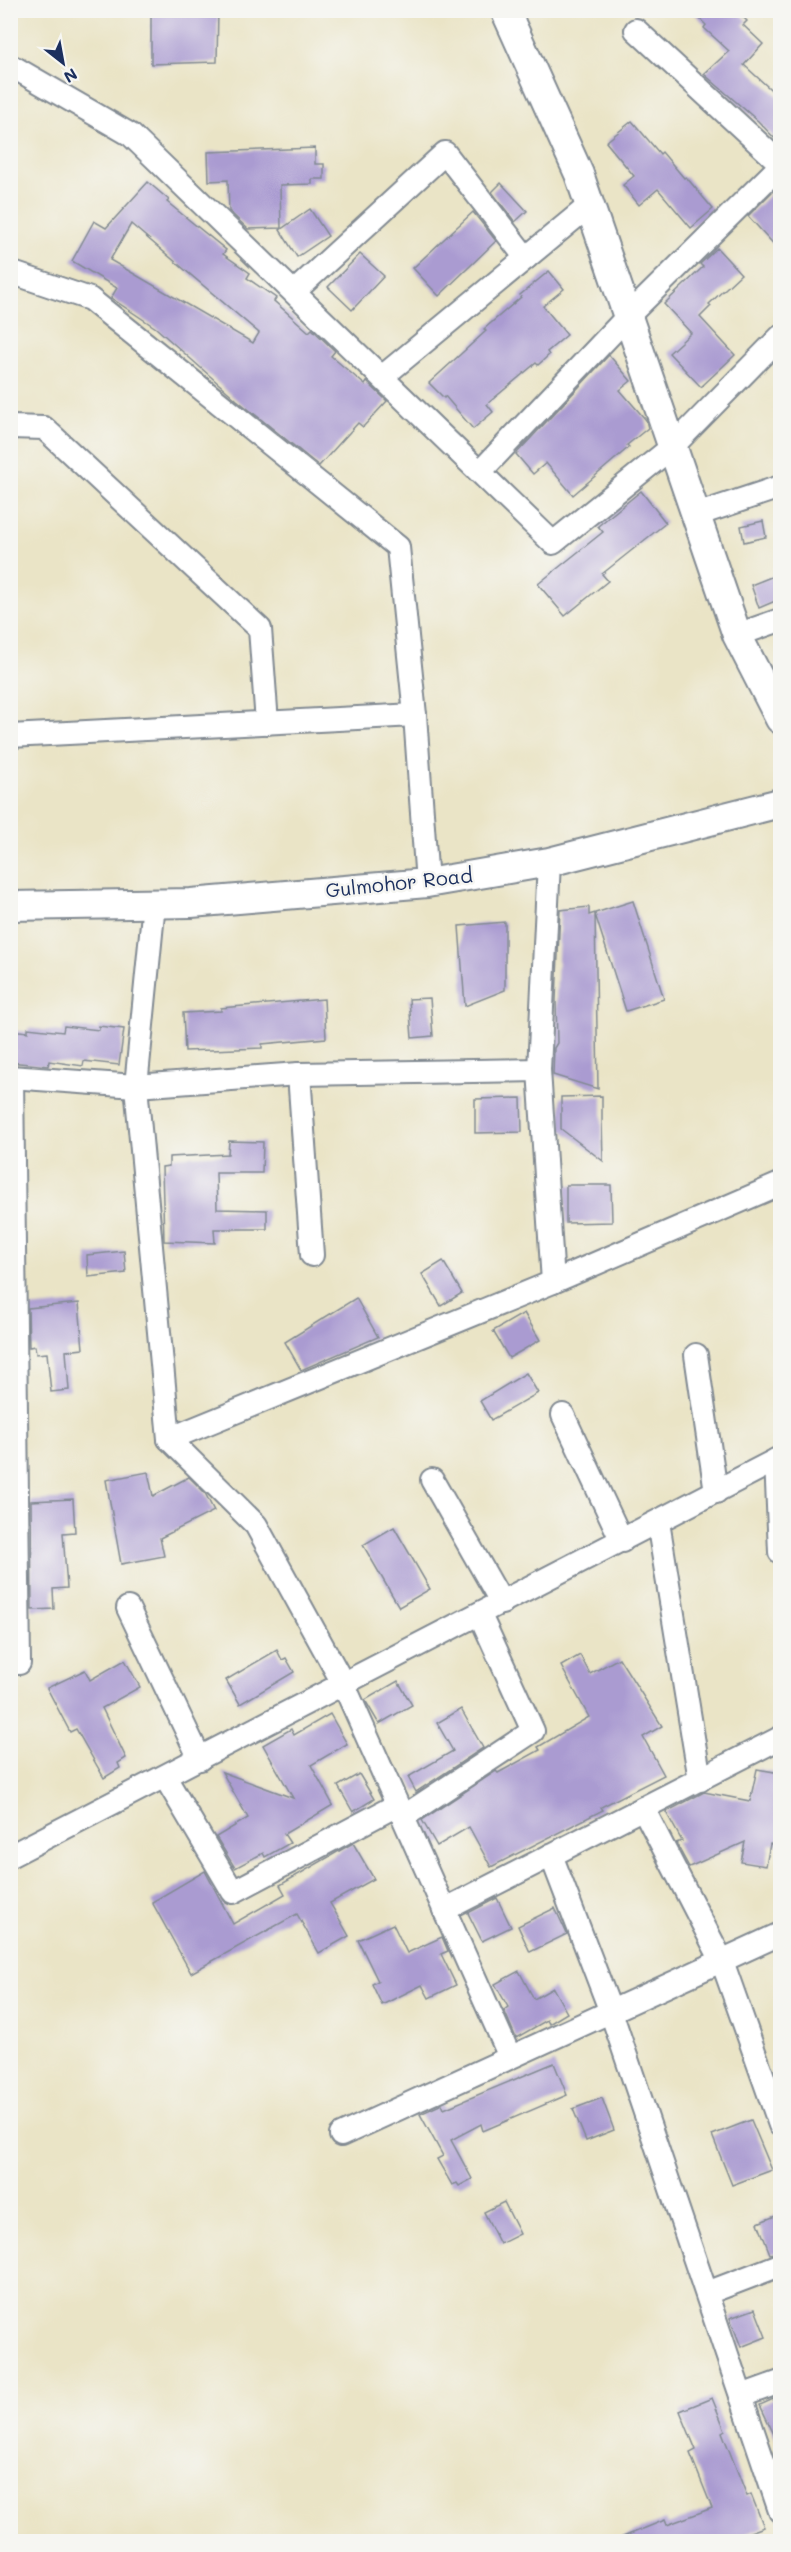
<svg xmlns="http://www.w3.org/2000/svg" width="791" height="2552" font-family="Mali,sans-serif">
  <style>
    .building { fill: #aa9bd1; fill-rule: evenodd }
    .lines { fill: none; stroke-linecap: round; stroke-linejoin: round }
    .minor-casing { stroke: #828a92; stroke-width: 26 }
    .tertiary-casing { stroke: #828a92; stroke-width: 32 }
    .minor { stroke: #fff; stroke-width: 22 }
    .tertiary { stroke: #fff; stroke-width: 28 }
    .labels { text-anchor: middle; stroke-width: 5; stroke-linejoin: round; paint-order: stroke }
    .street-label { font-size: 20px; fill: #1b2f5e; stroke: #f6f6f2 }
  </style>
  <rect width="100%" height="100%" fill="#f6f6f2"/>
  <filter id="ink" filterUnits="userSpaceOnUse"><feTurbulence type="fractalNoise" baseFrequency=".0167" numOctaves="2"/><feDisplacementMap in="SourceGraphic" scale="12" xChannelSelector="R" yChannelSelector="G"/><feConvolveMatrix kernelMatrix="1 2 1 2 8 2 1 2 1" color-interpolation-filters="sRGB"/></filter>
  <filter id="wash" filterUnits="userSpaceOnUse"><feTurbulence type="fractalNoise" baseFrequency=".008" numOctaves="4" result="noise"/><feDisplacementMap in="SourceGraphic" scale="24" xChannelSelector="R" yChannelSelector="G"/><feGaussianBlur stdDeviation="1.35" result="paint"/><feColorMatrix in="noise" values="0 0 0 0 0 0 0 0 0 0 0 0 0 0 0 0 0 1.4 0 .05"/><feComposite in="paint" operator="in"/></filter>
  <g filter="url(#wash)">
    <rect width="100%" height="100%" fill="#eae4c6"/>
    <g id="blocks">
      <g class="building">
        <polygon points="151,10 218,10 217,62 151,64"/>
        <polygon points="691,10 736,10 747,21 743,25 763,44 744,65 780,98 780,144 758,121 704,74 729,51 704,28 706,25"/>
        <polygon points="632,121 660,154 662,152 684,178 686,177 713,209 691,228 658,189 639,205 623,185 634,176 606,142"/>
        <polygon points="315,148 315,164 324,164 324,179 312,179 312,184 280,185 281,228 248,229 229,211 228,180 209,181 208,152"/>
        <path d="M148,182L169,200L167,202L226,250L223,254L250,273L247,278L276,298L274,301L309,332L312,329L335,351L331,356L365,385L367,382L387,401L363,427L358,423L319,466L237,400L156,328L111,298L117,288L72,261L94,221L106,228ZM131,224L259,333L253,343L110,260Z"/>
        <polygon points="501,183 527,211 515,222 492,192"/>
        <polygon points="780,184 780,251 748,216"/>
        <polygon points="310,209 328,236 297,257 280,230"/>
        <polygon points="473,212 496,241 439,296 413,268"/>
        <polygon points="717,248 741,274 709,304 711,306 700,317 735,355 701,387 669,353 691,333 664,304 703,267 700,264"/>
        <polygon points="360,254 384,276 352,310 328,287"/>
        <polygon points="549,271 564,289 543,306 567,335 547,352 549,355 538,365 536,363 487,404 493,412 473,429 445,396 444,398 429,383 486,331 484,329 521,297 520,295"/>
        <polygon points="609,355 631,381 620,390 646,420 648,428 627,445 629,447 573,495 546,463 533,474 516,454"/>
        <polygon points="641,491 666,523 602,574 608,581 565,616 538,584 603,532 598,526"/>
        <polygon points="763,521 766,537 744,542 741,526"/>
        <polygon points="776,575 780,588 780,599 759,608 751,585"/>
        <polygon points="633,901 664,999 626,1011 595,914 598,1089 553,1075 554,1048 557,1043 556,1000 560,910 589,907 589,915"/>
        <polygon points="505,922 505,990 465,1006 459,926"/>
        <polygon points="430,998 433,1036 412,1038 409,999"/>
        <polygon points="324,999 326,1038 262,1044 262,1048 185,1051 183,1013 221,1011 221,1008"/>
        <polygon points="64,1026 99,1030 99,1026 124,1029 119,1065 84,1061 83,1066 49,1061 48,1066 10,1062 10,1030 28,1032 28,1028 63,1032"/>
        <polygon points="602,1096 602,1121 603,1161 561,1129 561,1097"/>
        <polygon points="521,1098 522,1132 475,1133 475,1099"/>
        <polygon points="229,1141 263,1142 262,1173 216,1173 217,1209 267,1210 267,1229 214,1229 215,1243 164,1241 162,1167 169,1166 169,1157 228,1154"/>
        <polygon points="566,1185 611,1185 612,1222 566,1223"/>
        <polygon points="124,1251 126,1273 88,1277 87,1255"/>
        <polygon points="443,1261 462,1293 441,1306 422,1274"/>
        <polygon points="356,1298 378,1337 301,1370 285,1342"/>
        <polygon points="79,1303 83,1349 66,1351 69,1390 51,1392 47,1353 36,1354 35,1346 29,1347 28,1308"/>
        <polygon points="524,1313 540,1340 509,1358 493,1331"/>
        <polygon points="526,1373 538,1393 491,1420 480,1401"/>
        <polygon points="148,1472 153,1496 189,1477 205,1493 214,1511 160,1538 164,1556 121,1564 106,1480"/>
        <polygon points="73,1499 75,1532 63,1533 67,1588 53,1589 54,1609 32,1610 31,1501"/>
        <polygon points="394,1527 430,1589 399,1607 363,1545"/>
        <polygon points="277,1650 282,1660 286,1658 294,1672 240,1704 226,1680"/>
        <polygon points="580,1655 590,1674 619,1658 662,1726 643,1737 664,1775 601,1807 603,1810 491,1867 469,1827 437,1846 422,1820 496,1771 498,1773 540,1750 538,1747 589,1717 561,1666"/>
        <polygon points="125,1660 140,1687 102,1708 126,1758 118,1763 120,1768 104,1778 76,1729 70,1732 47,1688 85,1670 90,1680"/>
        <polygon points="398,1681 412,1705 379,1724 365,1700"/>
        <polygon points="461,1709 483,1748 416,1792 408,1777 453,1751 437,1723"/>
        <polygon points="330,1714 347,1744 311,1765 333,1805 284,1834 290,1843 265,1857 263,1853 235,1868 216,1837 248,1818 222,1772 293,1798 263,1745 291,1729 294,1735"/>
        <polygon points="757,1769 780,1773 780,1845 770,1844 766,1866 741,1862 745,1842 689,1867 676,1843 682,1841 666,1812 704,1792 750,1801"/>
        <polygon points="359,1774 374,1799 353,1812 338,1786"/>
        <polygon points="353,1843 374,1879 330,1903 349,1936 319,1953 297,1914 191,1973 152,1902 205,1871 233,1924 285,1894 280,1885"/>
        <polygon points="497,1898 511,1927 482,1941 468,1913"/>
        <polygon points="555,1908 567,1934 530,1952 518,1926"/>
        <polygon points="393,1924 407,1953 442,1937 448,1951 441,1954 456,1985 429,1998 422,1985 382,2005 372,1984 378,1981 358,1940"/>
        <polygon points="519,1971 534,1999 553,1988 567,2013 549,2024 547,2020 516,2038 504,2010 508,2007 495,1984"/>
        <polygon points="554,2063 567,2095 483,2131 481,2124 451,2140 472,2179 459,2186 457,2183 452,2185 437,2159 443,2156 420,2114 442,2104 444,2109"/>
        <polygon points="602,2098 614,2130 586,2141 573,2109"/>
        <polygon points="751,2120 772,2170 732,2185 712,2135"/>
        <polygon points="504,2202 520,2234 500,2244 484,2212"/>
        <polygon points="780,2214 780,2252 770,2254 758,2223"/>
        <polygon points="755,2309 766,2337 741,2347 730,2318"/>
        <polygon points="780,2396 780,2447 760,2405"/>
        <polygon points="712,2398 725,2430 722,2432 747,2496 751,2494 764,2527 726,2541 613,2541 665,2520 667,2525 712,2508 690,2453 696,2450 680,2411"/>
      </g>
    </g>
  </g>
  <g filter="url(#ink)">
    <use href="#blocks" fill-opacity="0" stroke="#828a92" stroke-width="1.5"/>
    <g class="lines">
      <g class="minor-casing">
        <g id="minor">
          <polyline points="636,30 780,163"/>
          <polyline points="10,69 15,68 131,135 553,543 672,447 780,337"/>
          <polyline points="10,272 90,299 398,547 415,715 427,883"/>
          <polyline points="294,292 445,153 526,258"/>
          <polyline points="382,377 590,205"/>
          <polyline points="10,427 44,428 260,629 267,723"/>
          <polyline points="480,472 628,316 780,166"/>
          <polyline points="696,515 780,487"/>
          <polyline points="737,635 780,620"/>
          <polyline points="10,736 415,715"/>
          <polyline points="549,862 539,1070 553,1282 780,1184"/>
          <polyline points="154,903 136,1086 169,1439 553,1282"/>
          <polyline points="299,1074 312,1255"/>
          <polyline points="10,1077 136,1086 299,1074 539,1070"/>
          <polyline points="696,1355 716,1492"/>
          <polyline points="563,1415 622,1541"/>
          <polyline points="169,1439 256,1525 344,1685 510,2057"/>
          <polyline points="776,1460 780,1552"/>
          <polyline points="432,1480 502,1603"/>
          <polyline points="658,1522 700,1780"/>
          <polyline points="128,1608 200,1759"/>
          <polyline points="10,1663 19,1663 12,1077"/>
          <polyline points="165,1777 233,1892 397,1805"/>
          <polyline points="643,1808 722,1961 780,2125"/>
          <polyline points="403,1817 533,1731 480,1615"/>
          <polyline points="551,1855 611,2012 780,2511"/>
          <polyline points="10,1856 780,1458"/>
          <polyline points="444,1910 780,1738"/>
          <polyline points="341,2135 780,1934"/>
          <polyline points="707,2293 780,2265"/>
          <polyline points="741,2396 780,2382"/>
        </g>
      </g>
      <g class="tertiary-casing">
        <g id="tertiary">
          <polyline points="505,10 579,174 737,635 780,719"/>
          <polyline points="10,906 191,903 427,883 549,862 780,803"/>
        </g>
      </g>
      <use href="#minor" class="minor"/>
      <use href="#tertiary" class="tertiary"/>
    </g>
  </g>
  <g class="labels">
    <g class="street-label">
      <text transform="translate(399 883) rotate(-6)" y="7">Gulmohor Road</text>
    </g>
  </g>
  <rect width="791" height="2552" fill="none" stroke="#f6f6f2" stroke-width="36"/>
  <g transform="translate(63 63) rotate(149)" stroke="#f6f6f2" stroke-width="4.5" paint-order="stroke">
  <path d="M0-4.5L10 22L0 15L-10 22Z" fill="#1b2f5e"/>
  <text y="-9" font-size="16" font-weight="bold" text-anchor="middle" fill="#1b2f5e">N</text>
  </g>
</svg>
